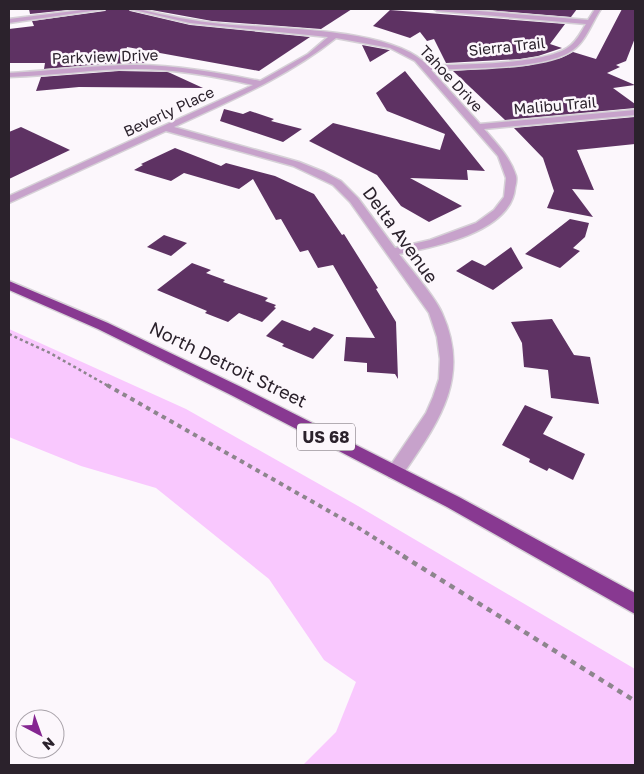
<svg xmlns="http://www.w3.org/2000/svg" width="644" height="774" font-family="'Golos Text',sans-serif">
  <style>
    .green { fill: #f9c8fe }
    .building { fill: #5e3263 }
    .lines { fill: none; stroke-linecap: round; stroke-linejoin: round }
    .street-casing { stroke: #d6d1d7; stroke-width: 3 }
    .highway-casing { stroke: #d6d1d7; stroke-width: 3 }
    .path-far2 { stroke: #8d858d; stroke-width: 2.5; stroke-dasharray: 3 3; stroke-linecap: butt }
    .path-far1 { stroke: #8d858d; stroke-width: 4; stroke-dasharray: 4.5 4.5; stroke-linecap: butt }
    .path { stroke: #8d858d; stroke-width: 4.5; stroke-dasharray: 5.5 5.5; stroke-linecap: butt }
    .street { fill: #c7a2cb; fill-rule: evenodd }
    .highway { fill: #883991; fill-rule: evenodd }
    .labels { text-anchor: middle; stroke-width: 5; stroke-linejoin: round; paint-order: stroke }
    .far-street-label { font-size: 15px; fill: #2b222c; stroke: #fcf7fc }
    .shield { fill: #fcf7fc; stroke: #6a626a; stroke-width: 1 }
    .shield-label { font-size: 16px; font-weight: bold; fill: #2b222c }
    .street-label { font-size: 18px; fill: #2b222c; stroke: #fcf7fc }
  </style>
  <rect width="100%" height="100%" fill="#fcf7fc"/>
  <polygon class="green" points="9,329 186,409 358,506 635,669 635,765 303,765 336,732 356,682 324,660 269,579 156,488 81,466 9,437"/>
  <g class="building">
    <polygon points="29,9 77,9 30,14"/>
    <polygon points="107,9 128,9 130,11 190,25 310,37 259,71 127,47 125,54 147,63 103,64 44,69 45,63 9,63 9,29 34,26 32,21 105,11"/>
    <polygon points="146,9 352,9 321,29 212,21"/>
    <polygon points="475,9 577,9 571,17"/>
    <polygon points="622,9 635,9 635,38 626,61 616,65 620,67 607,73 635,85 613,88 635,104 635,108 505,120 453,71 526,66 561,58 573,52 596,59"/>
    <polygon points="390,10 565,24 550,44 562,48 538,56 520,59 446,63 434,39 427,41 420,32 410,38 373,26"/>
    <polygon points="362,45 389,50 390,50 370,62"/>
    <polygon points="119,71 168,72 203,88 79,87 36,91 41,77"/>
    <polygon points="405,71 485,171 467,170 468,180 410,178 462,206 429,222 401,206 377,175 309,141 333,123 440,150 445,134 387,111 376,93"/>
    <polygon points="224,109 243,114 250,111 274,119 271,121 302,129 283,142 220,121"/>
    <polygon points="635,117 635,144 577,150 594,190 572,189 593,217 547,208 554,191 543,158 514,128"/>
    <polygon points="21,127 70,150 9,179 9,132"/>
    <polygon points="175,148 221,166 226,163 275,176 314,194 342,235 344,234 378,288 376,289 396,322 398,379 395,374 367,372 367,363 344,361 346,337 375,338 333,265 318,268 308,250 300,252 281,219 276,220 253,179 239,189 184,173 171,181 134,170 143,165 141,164"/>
    <polygon points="570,219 589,223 585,237 573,248 580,251 560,268 525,254"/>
    <polygon points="164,235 187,243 171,256 147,247"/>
    <polygon points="511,247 523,268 493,290 456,271 472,260 485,266"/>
    <polygon points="192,263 211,270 206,273 225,280 223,282 268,298 265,301 276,305 274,307 276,308 262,322 239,313 228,322 205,313 207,311 157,290"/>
    <polygon points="552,319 574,355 590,357 599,404 551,398 548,370 524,367 522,343 511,322"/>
    <polygon points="282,320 310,331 314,327 334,335 313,359 282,346 284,344 266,336"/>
    <polygon points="525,405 553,417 543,434 585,454 573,480 549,468 547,471 529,462 530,459 502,445"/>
  </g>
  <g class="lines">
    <g class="street-casing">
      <g id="street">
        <polygon points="90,9 105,9 9,23 9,19"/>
        <path d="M130,9H139C166,16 194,21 222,24C273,29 394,27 428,66C460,64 541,65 567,48C576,43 581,32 586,24L437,11L434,9H455L588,20L595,9H601C592,22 586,41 573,50C546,70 466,68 431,70L480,124L635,110V115L484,129C497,144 510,157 516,176C517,180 516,184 515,188C511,232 435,247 399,254C412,271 434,295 442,313C472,379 437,424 401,477L395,479L389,477L386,472L426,413L433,397L439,379L440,359L437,337L429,313L350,202L333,185L293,166L166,131L9,203V196L253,85C214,76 175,69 135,69C93,69 51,76 9,77V73C51,71 93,65 135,65C177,65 219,73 260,81L308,54L328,37L190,23ZM336,38L390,48L415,61L498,156L506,178L504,197L494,210L476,223L430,240L395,248L358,198L341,181L324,172L299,162L174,127C230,101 287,77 336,38Z"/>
      </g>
    </g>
    <g class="highway-casing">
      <polygon id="highway" points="9,281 108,323 241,387 459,497 635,593 635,614 447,507 231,395 98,329 9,290"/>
    </g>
    <polyline class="path-far2" points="9,334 50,353 110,387"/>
    <polyline class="path-far1" points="107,385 357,527 405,557"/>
    <polyline class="path" points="403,556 635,701"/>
    <use href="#street" class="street"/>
    <use href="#highway" class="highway"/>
  </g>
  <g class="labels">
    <g class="far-street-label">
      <text transform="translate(507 47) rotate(-6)" y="5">Sierra Trail</text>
      <text transform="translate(105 57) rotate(-2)" y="5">Parkview Drive</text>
      <text transform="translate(451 79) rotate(47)" y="5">Tahoe Drive</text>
      <text transform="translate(555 106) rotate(-5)" y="5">Malibu Trail</text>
      <text transform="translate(169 112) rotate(-25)" y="5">Beverly Place</text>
    </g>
    <rect class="shield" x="297" y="423.5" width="58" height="27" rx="4"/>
    <g class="shield-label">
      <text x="326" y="443">US 68</text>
    </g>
    <g class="street-label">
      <text transform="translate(400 235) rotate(54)" y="6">Delta Avenue</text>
      <text transform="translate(228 365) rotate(26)" y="6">North Detroit Street</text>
    </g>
  </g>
  <rect width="644" height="774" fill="none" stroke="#2b222c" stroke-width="20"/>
  <g transform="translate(40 734) rotate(139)"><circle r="24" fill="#fcf7fc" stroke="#a8a2a9"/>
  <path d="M0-4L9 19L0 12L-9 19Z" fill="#852691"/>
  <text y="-8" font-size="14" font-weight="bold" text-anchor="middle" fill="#2b222c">N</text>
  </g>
</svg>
